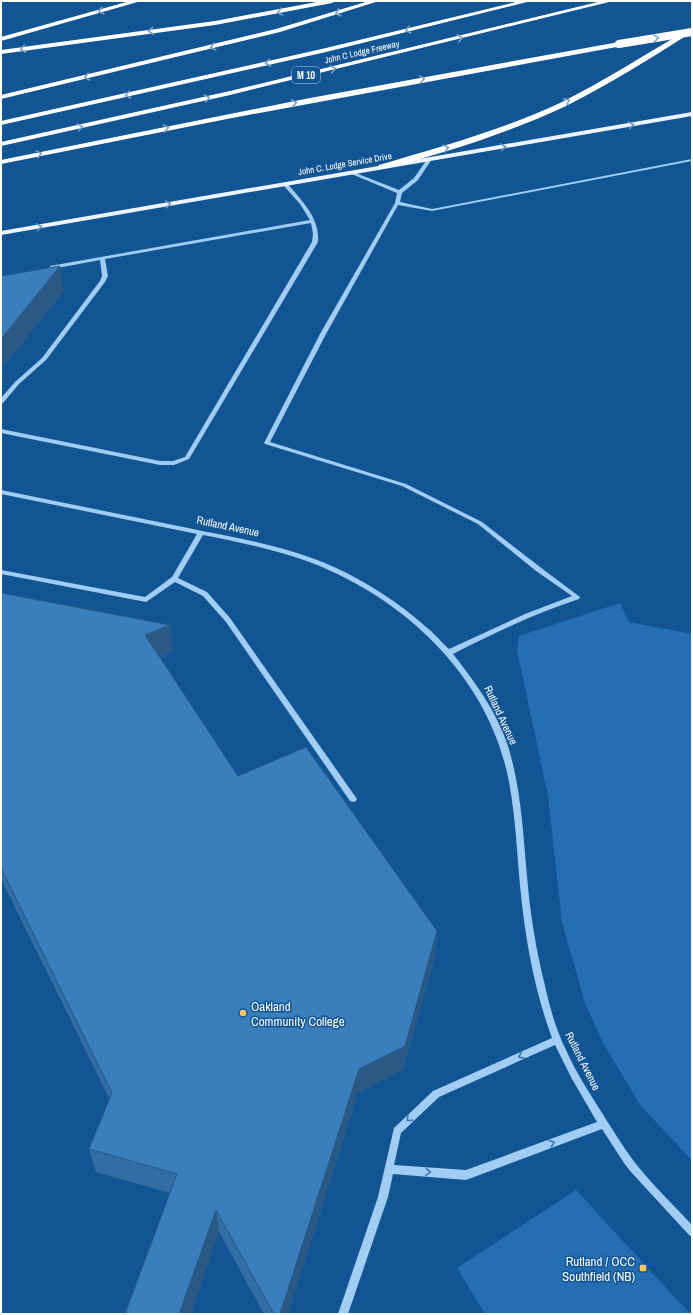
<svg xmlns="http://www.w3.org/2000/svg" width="693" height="1315" font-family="'Archivo Narrow',sans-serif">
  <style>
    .green { fill: #246fb4 }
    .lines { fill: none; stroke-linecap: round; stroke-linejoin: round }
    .minor { fill: #a1ccf3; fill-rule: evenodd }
    .major { fill: #ecf5ff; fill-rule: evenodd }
    .highway { fill: #fff; fill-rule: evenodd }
    .highway-bridge { stroke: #fff; stroke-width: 8 }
    .wall { fill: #326da3 }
    .shaded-wall { fill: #295984 }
    .building { fill: #3a7fbd; stroke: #295984 }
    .oneway { stroke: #7da2c5 }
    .oneway2 { stroke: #6995bf }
    .oneway3 { stroke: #3d79b1 }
    .poi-dot { fill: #ffc662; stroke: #125595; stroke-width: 1.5 }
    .labels { text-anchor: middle; stroke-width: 3; stroke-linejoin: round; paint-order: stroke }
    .far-street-label { font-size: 9px; fill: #fff; stroke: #125595 }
    .shield { fill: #125595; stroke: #b8ccdf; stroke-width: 1 }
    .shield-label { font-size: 10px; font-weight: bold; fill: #fff }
    .street-label { font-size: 11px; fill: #fff; stroke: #125595 }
    .near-poi-label { font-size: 13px; fill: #fff; stroke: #125595; text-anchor: start }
  </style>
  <rect width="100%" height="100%" fill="#125595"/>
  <g class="green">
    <polygon points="620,603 629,622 692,634 692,1160 641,1106 604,1045 585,1003 562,922 548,796 517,650 519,636"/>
    <polygon points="576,1190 690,1314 485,1314 457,1268"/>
  </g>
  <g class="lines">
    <g class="minor">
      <path d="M428,158L432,159L418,180L402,193L400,202L432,209L692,159V161L432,211L398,205L326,334L270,442L406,484L482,522L540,567L580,597L579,599C536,613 494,633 453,654C475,682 497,712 508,746C521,788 523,832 527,876C530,913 536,950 545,986C550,1008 556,1030 566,1050C577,1075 593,1098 607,1121C615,1133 622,1145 630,1156C648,1181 671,1202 692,1225V1237L689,1235L631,1172L624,1163L602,1129L466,1180L393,1174L388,1197L348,1314H338L378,1197L394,1128L433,1091L552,1038C535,992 526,943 521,895C517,857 516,819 509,782C490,679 407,600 312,563C277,550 239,542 203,535L178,578L207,592L230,618L357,799L356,801L353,802L350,801L226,622L203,596L175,582L146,602L1,574V570L145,597L172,577L197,534L1,494V490C63,503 126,515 188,528C237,538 288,546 334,567C367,582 398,602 425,626C434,633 441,642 449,649L525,614L572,596L536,571L478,524L402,486L265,444L264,443L320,334L395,203L397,193L349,173L353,172L399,190L414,178ZM555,1045L572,1079L597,1122L466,1170L394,1165L401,1133L439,1097Z"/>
      <path d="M283,183H287C302,201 320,218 318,242L189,459L174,465H160L1,433V429L160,461H173L185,457L312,242L313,234L311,223L105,259L108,276L105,282L46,360L19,384L3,403L1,404V398L15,382L42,358L100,281L102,276L100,260L52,269L50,268V266L310,220L300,204L283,185Z"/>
    </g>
    <polygon class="major" points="692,112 692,116 1,235 1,231"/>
    <g class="highway">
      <polygon points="130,1 141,1 1,41 1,37"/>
      <polygon points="322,1 335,1 332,3 215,25 1,54 1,50 215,21"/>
      <polygon points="369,1 379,1 280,32 1,99 1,95 276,29"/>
      <polygon points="520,1 531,1 326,52 1,125 1,121 326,48"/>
      <polygon points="602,1 613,1 230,95 1,146 1,142 230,91"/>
      <path d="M692,28V32C651,58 610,84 566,106C508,133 444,154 382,169L378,167L379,165C440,147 502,130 560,103C604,81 646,54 689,29Z"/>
      <polygon points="619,42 622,42 622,46 232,118 1,164 1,160 310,98"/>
    </g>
    <polyline class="highway-bridge" points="619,44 692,32"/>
  </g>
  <polygon class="wall" points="1,593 170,625 173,651 160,657 238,776 437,931 435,956 403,1070 358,1093 288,1314 264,1314 219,1232 191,1314 125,1314 170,1193 96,1172 89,1149 110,1100 1,879"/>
  <g class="shaded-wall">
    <polygon points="60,266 64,291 7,363 1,365 1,338"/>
    <polygon points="170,625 173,651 149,662 145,635"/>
    <polygon points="437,931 435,956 403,1070 358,1093 288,1314 280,1314 359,1069"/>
    <polygon points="216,1210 219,1232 191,1314 179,1314"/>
  </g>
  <g class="building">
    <polygon points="60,266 2,338 1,338 1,276"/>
    <polygon points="1,593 170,625 145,635 238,776 306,747 437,931 405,1046 359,1069 280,1314 274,1314 216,1210 179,1314 125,1314 177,1174 89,1149 112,1093 1,868"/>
  </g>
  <defs><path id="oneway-chevron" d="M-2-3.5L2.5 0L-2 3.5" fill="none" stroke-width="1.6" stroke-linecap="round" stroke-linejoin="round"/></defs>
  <g class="oneway">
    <use href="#oneway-chevron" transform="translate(101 11) rotate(165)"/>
    <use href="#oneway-chevron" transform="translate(280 12) rotate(170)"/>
    <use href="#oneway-chevron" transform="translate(338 13) rotate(163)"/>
    <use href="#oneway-chevron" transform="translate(408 30) rotate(166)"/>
    <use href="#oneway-chevron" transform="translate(151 31) rotate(173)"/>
    <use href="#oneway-chevron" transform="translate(460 38) rotate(-14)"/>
    <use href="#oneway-chevron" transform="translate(656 38) rotate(-9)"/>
    <use href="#oneway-chevron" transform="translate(213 47) rotate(166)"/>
    <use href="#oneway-chevron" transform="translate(23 49) rotate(170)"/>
    <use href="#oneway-chevron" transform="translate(268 63) rotate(167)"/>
    <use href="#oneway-chevron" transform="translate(333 69) rotate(-13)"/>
    <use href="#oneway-chevron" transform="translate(87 77) rotate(167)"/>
    <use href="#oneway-chevron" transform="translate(422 79) rotate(-10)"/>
    <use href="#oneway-chevron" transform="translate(128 95) rotate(168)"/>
    <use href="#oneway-chevron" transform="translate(207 98) rotate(-13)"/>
    <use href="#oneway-chevron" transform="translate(567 101) rotate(-27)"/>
    <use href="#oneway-chevron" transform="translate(294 103) rotate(-11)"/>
    <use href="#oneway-chevron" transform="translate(80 127) rotate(-13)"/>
    <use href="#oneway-chevron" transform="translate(166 128) rotate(-11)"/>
    <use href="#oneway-chevron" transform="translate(446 148) rotate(-17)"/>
    <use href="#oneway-chevron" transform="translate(39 154) rotate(-12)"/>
  </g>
  <g class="oneway2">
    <use href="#oneway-chevron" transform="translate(631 125) rotate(-10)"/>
    <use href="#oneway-chevron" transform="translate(503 147) rotate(-9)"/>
    <use href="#oneway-chevron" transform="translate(168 204) rotate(-10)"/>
    <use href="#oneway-chevron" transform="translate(39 227) rotate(-10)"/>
  </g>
  <g class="oneway3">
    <use href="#oneway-chevron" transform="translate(521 1056) rotate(156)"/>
    <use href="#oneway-chevron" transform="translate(409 1119) rotate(136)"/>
    <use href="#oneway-chevron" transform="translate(552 1143) rotate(-20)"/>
    <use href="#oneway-chevron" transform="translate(428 1172) rotate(4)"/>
  </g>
  <g class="poi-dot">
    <circle cx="243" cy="1013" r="4"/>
    <rect x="639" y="1264" width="8" height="8" rx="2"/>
  </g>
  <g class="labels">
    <g class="far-street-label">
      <text transform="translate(362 52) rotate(-13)" y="3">John C Lodge Freeway</text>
      <text transform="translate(345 164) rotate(-10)" y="3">John C. Lodge Service Drive</text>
    </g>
    <rect class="shield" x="292" y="67" width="28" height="16" rx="3"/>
    <g class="shield-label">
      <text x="306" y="79">M 10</text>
    </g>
    <g class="street-label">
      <text transform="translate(228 526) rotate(12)" y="4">Rutland Avenue</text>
      <text transform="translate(501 715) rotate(65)" y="4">Rutland Avenue</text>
      <text transform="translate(583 1061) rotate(63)" y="4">Rutland Avenue</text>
    </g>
    <g class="near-poi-label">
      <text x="251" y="1011">Oakland<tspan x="251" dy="15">Community College</tspan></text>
      <text x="635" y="1266" text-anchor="end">Rutland / OCC<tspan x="635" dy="15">Southfield (NB)</tspan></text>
    </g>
  </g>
  <rect width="693" height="1315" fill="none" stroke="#ffffff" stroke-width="4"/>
</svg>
